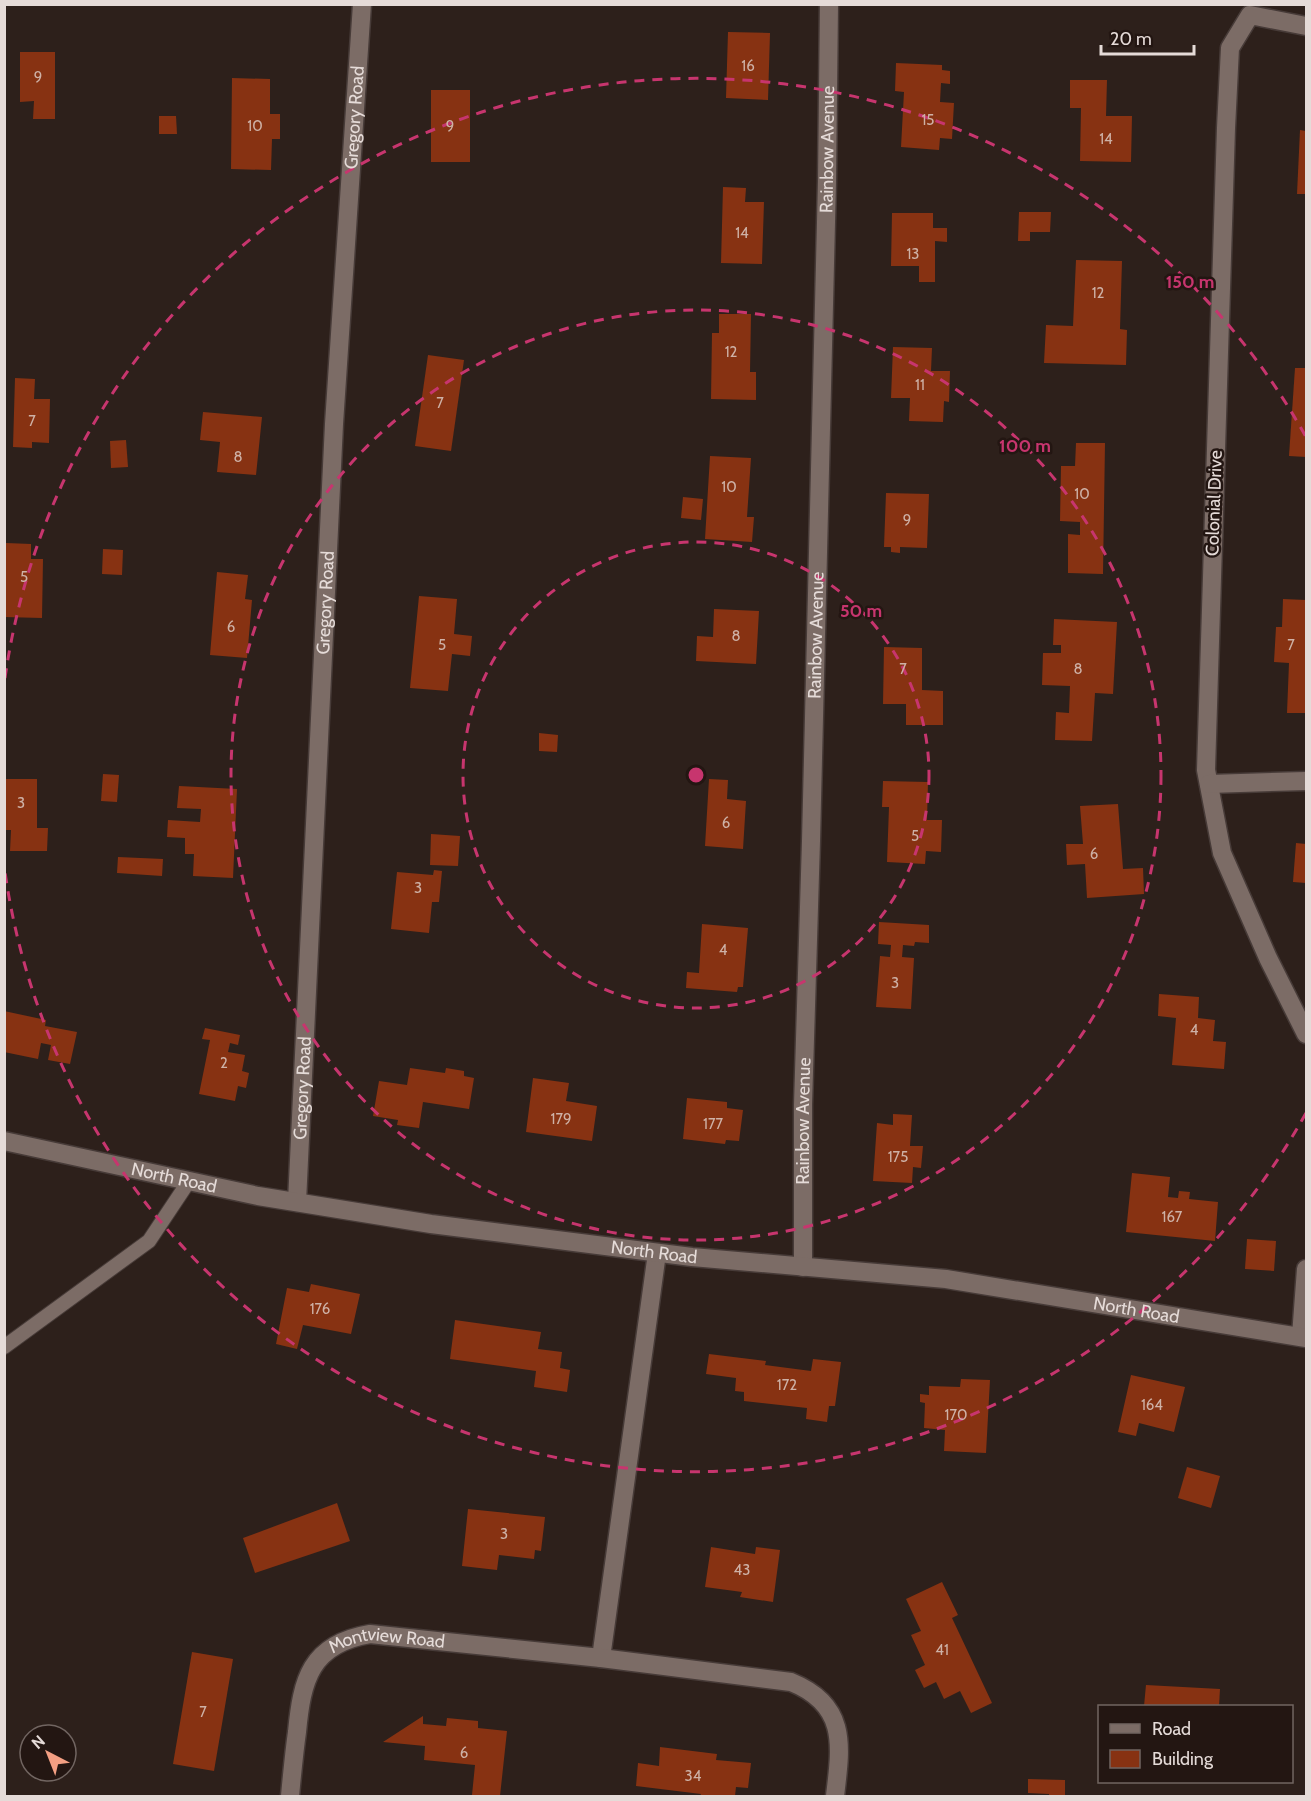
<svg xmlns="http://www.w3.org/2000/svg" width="1311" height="1801" font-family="Cabin,sans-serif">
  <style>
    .building { fill: #873212 }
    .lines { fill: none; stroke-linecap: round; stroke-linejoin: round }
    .service-casing { stroke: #473b38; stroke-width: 16 }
    .minor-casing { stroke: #473b38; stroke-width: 21 }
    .secondary-casing { stroke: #473b38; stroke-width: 21 }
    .service { stroke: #7c6c66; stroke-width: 14 }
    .minor { stroke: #7c6c66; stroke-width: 18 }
    .secondary { stroke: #7c6c66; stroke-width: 18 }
    .ring { fill: none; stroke: #c7356e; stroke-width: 3; stroke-dasharray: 10 8 }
    .labels { text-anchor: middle; stroke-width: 5; stroke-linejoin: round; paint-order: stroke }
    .number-label { font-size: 15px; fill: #ceb1a6 }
    .street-label { font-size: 18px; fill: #e5dbd8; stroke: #231612 }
    .centre { fill: #c7356e; stroke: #231612; stroke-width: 3 }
    .ring-label { font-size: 18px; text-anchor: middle; font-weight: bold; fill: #c7356e; stroke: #231612; stroke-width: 5; stroke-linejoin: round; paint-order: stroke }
  </style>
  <rect width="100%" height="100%" fill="#2d201b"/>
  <g class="building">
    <polygon points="728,32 770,33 768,100 726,98"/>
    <polygon points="20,52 55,52 55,119 33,119 34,101 20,102"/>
    <polygon points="896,63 942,65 942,70 950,71 950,84 941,83 940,102 954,103 952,139 940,138 939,150 901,147 904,92 895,91"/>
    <polygon points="232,78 270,79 270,114 280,114 280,139 272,139 271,170 231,169"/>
    <polygon points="1070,80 1107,80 1106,116 1132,116 1131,162 1080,161 1081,108 1070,108"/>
    <rect x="431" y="90" width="39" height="72"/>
    <polygon points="159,116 176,116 177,134 159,134"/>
    <polygon points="1300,130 1306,131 1306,194 1297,194"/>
    <polygon points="723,187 746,188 745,202 764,202 762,264 721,263"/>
    <polygon points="1019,212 1051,212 1050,232 1030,232 1030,241 1018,241"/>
    <polygon points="892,213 933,213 933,228 947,228 947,242 935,241 935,282 919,282 919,266 891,266"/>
    <polygon points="1076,260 1122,261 1120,329 1127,330 1126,365 1044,363 1046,325 1073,326"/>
    <polygon points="719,314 751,314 750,372 756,372 756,400 711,399 712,333 719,333"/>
    <polygon points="893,347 932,348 931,371 950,371 949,402 944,401 943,422 909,421 910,398 891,398"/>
    <polygon points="428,355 464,360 451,451 415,446"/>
    <polygon points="1295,368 1306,368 1306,457 1289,456"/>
    <polygon points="15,378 35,379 34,399 50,399 49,443 32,442 32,448 13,447"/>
    <polygon points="203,412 262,417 256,475 217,472 220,442 200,440"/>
    <polygon points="126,440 128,467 111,468 110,441"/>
    <polygon points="1076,443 1105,443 1103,574 1068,573 1068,534 1080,535 1080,522 1060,521 1061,466 1075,466"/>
    <polygon points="710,456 751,458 747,517 754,517 752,542 705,539"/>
    <polygon points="886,493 929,494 927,548 900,547 900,553 891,552 891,547 884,547"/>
    <polygon points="683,497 703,499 701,520 681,518"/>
    <polygon points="6,543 31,544 31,559 43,559 42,618 4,617"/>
    <polygon points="103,549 123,550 122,575 102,574"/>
    <polygon points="217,572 248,575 245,599 252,600 247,658 210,655"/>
    <polygon points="419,596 457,599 454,634 472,636 470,656 452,654 448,691 410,688"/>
    <polygon points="1283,599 1306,600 1306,713 1287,713 1289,663 1274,662 1276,627 1282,627"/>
    <polygon points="714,609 759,611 756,664 696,661 697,636 713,637"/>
    <polygon points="1054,619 1117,622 1113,694 1095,693 1092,741 1055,740 1056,712 1069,713 1070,686 1042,685 1043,653 1061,653 1061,645 1053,645"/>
    <polygon points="884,647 922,648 922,690 943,691 943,725 906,725 906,704 883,704"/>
    <polygon points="539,733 558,735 557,752 539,751"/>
    <polygon points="103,774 119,775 117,802 101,801"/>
    <polygon points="4,779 37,779 37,828 48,828 47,851 10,851 11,830 4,830"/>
    <polygon points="709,779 728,780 727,799 746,801 743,849 705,846"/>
    <polygon points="883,781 928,782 927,820 942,820 941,852 926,851 925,864 887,862 889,807 882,807"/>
    <polygon points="179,786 237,789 233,878 193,876 194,854 185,854 185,838 167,837 168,820 200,822 201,809 177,808"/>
    <polygon points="1118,804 1123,869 1143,868 1144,894 1087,898 1085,864 1067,865 1066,844 1083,844 1080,806"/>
    <polygon points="431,834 460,836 458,866 430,865"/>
    <polygon points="1296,843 1306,844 1306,883 1293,882"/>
    <polygon points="118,857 163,859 162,876 117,873"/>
    <polygon points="434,870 442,871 439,902 432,902 429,933 391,929 397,872 433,875"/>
    <polygon points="879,922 929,925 929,943 915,942 914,946 903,945 902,957 914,958 911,1009 876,1007 880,956 890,957 891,945 878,944"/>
    <polygon points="702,924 748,928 743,987 738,987 737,992 686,988 687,972 699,973"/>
    <polygon points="1159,994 1199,997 1198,1018 1215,1020 1213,1041 1226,1042 1224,1069 1172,1065 1176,1018 1158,1016"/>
    <polygon points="4,1011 46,1020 45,1026 77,1032 70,1064 48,1060 51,1045 41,1043 38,1059 4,1052"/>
    <polygon points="205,1028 240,1035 238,1045 230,1043 228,1052 245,1055 242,1071 249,1073 246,1088 238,1086 235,1101 199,1094 210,1040 202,1039"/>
    <polygon points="410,1068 445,1073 446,1068 464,1071 464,1076 474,1078 469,1109 423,1102 419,1128 397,1125 398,1120 373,1116 379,1081 407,1085"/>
    <polygon points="533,1078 569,1083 566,1101 597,1106 592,1141 526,1132"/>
    <polygon points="687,1098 727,1102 727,1108 743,1110 739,1141 726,1140 725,1144 683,1139"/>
    <polygon points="893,1114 912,1115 910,1146 923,1146 921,1168 913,1167 912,1183 873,1181 877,1123 893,1125"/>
    <polygon points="1132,1173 1170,1177 1168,1197 1178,1198 1179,1191 1190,1192 1189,1199 1218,1202 1215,1241 1126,1232"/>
    <polygon points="1247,1239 1276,1241 1274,1271 1245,1269"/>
    <polygon points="311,1284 360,1294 351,1334 303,1325 297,1349 276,1344 287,1288 309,1292"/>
    <polygon points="455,1320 541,1332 538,1349 562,1352 560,1368 570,1370 567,1392 534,1387 536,1371 450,1359"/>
    <polygon points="709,1354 766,1361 765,1365 811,1371 813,1359 841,1362 835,1406 829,1406 827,1422 806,1419 807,1408 744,1401 744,1392 735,1391 736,1378 706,1374"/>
    <polygon points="1131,1375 1185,1387 1174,1432 1139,1423 1136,1436 1118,1432"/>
    <polygon points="961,1379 990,1380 986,1453 944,1451 945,1430 924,1428 925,1403 920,1402 920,1394 929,1395 929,1386 960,1387"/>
    <polygon points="1187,1467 1220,1476 1211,1508 1178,1498"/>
    <polygon points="337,1503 350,1541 255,1573 243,1538"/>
    <polygon points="468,1509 545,1517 541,1551 535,1550 534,1559 499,1555 497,1570 462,1566"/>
    <polygon points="711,1547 755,1554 756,1547 780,1550 773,1602 740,1597 742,1592 705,1587"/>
    <polygon points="942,1582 958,1615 952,1618 992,1703 971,1713 960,1691 944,1699 936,1682 924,1688 915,1670 925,1665 911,1635 921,1631 906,1599"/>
    <polygon points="192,1652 233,1659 214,1771 173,1764"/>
    <polygon points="1146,1685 1220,1689 1219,1706 1144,1706"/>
    <polygon points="423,1716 423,1724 446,1726 447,1718 478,1721 478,1728 507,1731 500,1796 472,1795 475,1765 424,1760 425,1746 383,1742"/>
    <polygon points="660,1747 717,1754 716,1760 751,1763 748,1788 736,1787 735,1796 700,1796 701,1794 636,1786 638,1763 659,1766"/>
    <polygon points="1028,1779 1065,1780 1065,1796 1049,1796 1049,1794 1028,1793"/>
  </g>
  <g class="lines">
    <g class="service-casing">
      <polyline id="service" points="4,1347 149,1241 189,1181"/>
    </g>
    <g class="minor-casing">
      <g id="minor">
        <polyline points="1306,26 1250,15 1230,48 1226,128 1206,770 1222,853 1268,958 1306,1034"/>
        <polyline points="1209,784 1306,781"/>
        <path id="s1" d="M297,1202L334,424L362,4"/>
        <path id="s2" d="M803,1267V1105L811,841L827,181L829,4"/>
        <polyline points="1301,1336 1306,1269"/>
        <polyline points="601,1658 657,1253"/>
        <path id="s3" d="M290,1796C292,1775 294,1753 297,1732C302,1680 310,1644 370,1634L601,1658L791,1682C848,1705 841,1746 835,1796"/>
      </g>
    </g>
    <g class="secondary-casing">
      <g id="secondary">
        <path id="s4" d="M4,1141L258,1196L431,1224L692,1257L946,1279L1306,1338"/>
      </g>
    </g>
    <use href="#service" class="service"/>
    <use href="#minor" class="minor"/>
    <use href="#secondary" class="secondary"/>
  </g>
  <g class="ring">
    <circle cx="696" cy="775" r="233"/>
    <circle cx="696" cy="775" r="465"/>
    <path d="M1306 1113A698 698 0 0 1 5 872M5 678A698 698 0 0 1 1306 437"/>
  </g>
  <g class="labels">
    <g class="number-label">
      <text x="748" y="71">16</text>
      <text x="38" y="82">9</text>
      <text x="928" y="125">15</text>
      <text x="255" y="131">10</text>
      <text x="450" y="131">9</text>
      <text x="1106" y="144">14</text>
      <text x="742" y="238">14</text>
      <text x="913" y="259">13</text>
      <text x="1098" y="298">12</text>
      <text x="731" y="357">12</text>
      <text x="920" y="390">11</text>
      <text x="440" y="408">7</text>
      <text x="32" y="426">7</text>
      <text x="238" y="462">8</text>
      <text x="729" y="492">10</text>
      <text x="1082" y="499">10</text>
      <text x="907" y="525">9</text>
      <text x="24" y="582">5</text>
      <text x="231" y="632">6</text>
      <text x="736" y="641">8</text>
      <text x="442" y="650">5</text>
      <text x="1291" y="650">7</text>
      <text x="903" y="674">7</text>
      <text x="1078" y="674">8</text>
      <text x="21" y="808">3</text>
      <text x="726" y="828">6</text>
      <text x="915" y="841">5</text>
      <text x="1094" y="859">6</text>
      <text x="418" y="893">3</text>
      <text x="723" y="955">4</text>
      <text x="895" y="988">3</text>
      <text x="1194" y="1035">4</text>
      <text x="224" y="1068">2</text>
      <text x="561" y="1124">179</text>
      <text x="713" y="1129">177</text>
      <text x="898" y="1162">175</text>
      <text x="1172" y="1222">167</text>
      <text x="320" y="1314">176</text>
      <text x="787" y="1390">172</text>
      <text x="1152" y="1410">164</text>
      <text x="956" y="1420">170</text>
      <text x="504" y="1539">3</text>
      <text x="742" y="1575">43</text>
      <text x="942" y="1655">41</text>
      <text x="203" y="1717">7</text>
      <text x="464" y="1758">6</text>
      <text x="693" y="1781">34</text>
    </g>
    <g class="street-label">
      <text dy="6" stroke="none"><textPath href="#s1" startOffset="1086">Gregory Road</textPath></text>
      <text dy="6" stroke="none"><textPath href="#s2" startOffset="1118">Rainbow Avenue</textPath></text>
      <text transform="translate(1214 503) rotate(-88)" y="6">Colonial Drive</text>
      <text dy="6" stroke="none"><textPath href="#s1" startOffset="600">Gregory Road</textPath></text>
      <text dy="6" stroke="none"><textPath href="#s2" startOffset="632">Rainbow Avenue</textPath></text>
      <text dy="6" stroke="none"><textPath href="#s1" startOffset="114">Gregory Road</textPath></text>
      <text dy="6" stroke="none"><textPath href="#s2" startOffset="146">Rainbow Avenue</textPath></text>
      <text dy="6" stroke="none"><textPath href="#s4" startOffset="174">North Road</textPath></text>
      <text dy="6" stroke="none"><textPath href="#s4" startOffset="660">North Road</textPath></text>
      <text dy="6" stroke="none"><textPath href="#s4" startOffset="1146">North Road</textPath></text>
      <text dy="6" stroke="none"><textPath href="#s3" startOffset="216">Montview Road</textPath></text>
    </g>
  </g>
  <circle cx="696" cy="775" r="9" class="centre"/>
  <g class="ring-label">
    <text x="1190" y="288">150 m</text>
    <text x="1025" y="452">100 m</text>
    <text x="861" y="617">50 m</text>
  </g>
  <rect width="1311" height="1801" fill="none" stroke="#e5dbd8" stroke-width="12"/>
  <rect x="1098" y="1705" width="195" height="78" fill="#231612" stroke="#716561" stroke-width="1.5"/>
  <rect x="1110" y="1724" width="30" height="9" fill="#7c6c66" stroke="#716561" stroke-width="1.5"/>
  <text x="1152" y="1735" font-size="18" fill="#e5dbd8">Road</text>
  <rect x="1110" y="1750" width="30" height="18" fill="#873212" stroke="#716561" stroke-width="1.5"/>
  <text x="1152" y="1765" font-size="18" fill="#e5dbd8">Building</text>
  <g transform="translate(48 1753) rotate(318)"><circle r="28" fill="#231612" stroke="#716561" stroke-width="1.5"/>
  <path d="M0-4.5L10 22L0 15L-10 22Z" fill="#f39f83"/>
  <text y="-9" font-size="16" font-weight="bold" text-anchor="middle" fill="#e5dbd8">N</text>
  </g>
  <path d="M1101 45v9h93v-9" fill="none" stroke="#e5dbd8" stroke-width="3"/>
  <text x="1110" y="45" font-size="18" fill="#e5dbd8" stroke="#231612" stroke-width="4.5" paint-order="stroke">20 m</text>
</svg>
